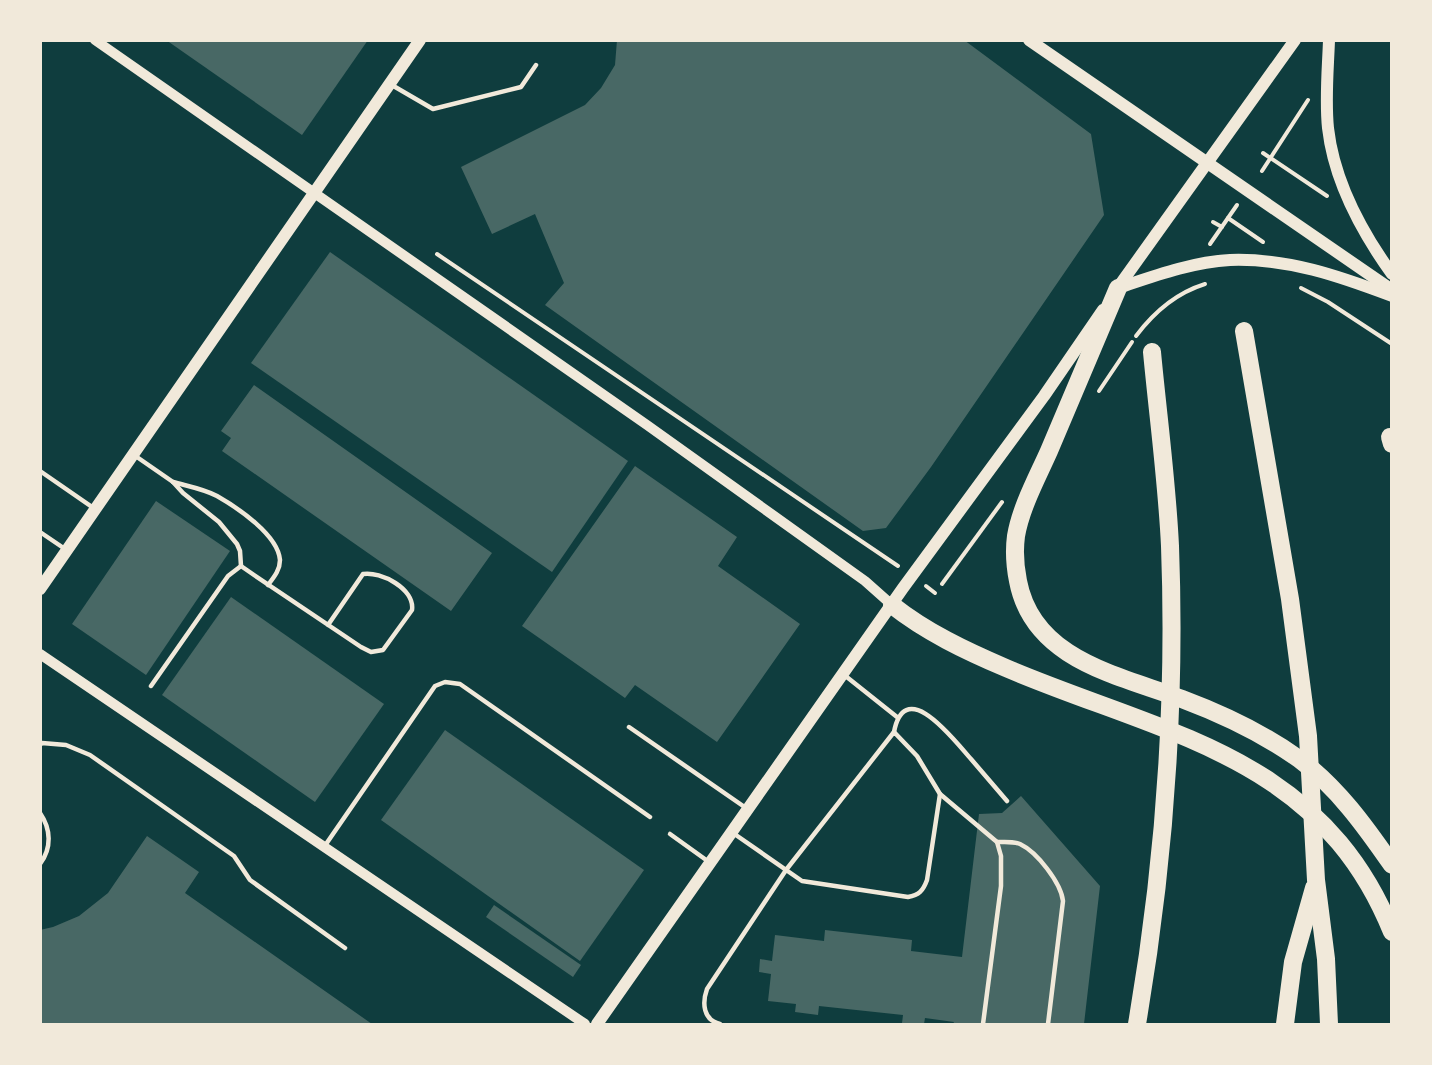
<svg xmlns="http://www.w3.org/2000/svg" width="1432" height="1065" font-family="Signika,sans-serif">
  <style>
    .building { fill: #486865 }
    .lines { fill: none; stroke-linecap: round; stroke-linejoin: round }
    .path { stroke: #f1e9da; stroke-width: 4 }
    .service { stroke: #f1e9da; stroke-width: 4.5 }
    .tertiary { stroke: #f1e9da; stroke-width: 10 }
    .secondary { stroke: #f1e9da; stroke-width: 12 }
    .motorway { stroke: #f1e9da; stroke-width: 18 }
  </style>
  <rect width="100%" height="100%" fill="#0f3d3e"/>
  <g class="building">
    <polygon points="166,40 368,40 302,135"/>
    <polygon points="617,40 964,40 1091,134 1104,215 931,467 886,528 863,531 545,305 564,283 535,214 492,234 461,167 585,105 601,88 615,65"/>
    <polygon points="330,252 628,461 552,572 251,363"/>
    <polygon points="254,385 492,553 451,611 222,451 231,438 221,431"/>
    <polygon points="635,466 737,537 718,566 800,624 717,742 635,685 625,698 522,626"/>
    <polygon points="156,501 230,551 146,675 72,624"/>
    <polygon points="231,597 384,704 315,802 162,695"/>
    <polygon points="445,730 644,870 580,961 381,820"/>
    <polygon points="1021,796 1100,886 1084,1024 953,1024 954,1022 925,1018 924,1024 914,1024 902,1023 903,1015 819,1006 818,1015 795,1012 796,1004 768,1001 771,974 759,972 760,959 772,961 775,935 824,941 825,930 912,940 911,951 962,957 979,814 1002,813"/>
    <polygon points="147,836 199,872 185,893 372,1024 40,1024 40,930 53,927 79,916 108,893"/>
    <polygon points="494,905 581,965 573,977 486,917"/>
  </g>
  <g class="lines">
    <g class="path">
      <polyline points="1263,153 1327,196"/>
      <polyline points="1262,171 1308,100"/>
      <polyline points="1228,218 1237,205"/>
      <polyline points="1213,222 1222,227"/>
      <polyline points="1210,244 1228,218 1263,242"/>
      <polyline points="437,254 898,566"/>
      <polyline points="1301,288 1328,302 1392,344"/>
      <path d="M1136,336C1154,312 1176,293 1205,284"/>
      <polyline points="1099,391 1132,342"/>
      <polyline points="942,584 1002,502"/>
      <polyline points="926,586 935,593"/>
    </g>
    <g class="service">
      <polyline points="390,84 433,109 521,87 536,65"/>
      <polyline points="134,455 173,482 183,493 219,522 237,544 240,551 241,566"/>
      <polyline points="40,471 95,509"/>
      <path d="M173,482C187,486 204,489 217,496C238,508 278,535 280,560C280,570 274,577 268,585"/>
      <polyline points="40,532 65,549"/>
      <polyline points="843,674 897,717"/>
      <path d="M151,686L228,576L241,566L254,575L361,647L371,652L383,650L412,610C415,589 381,571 363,574L328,625"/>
      <polyline points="629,727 746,808"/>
      <path d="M894,732C905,675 954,740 971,759C983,773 995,787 1007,801"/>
      <polyline points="40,745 42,743 66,745 90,755 234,856 250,880 345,948"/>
      <polyline points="940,794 997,842 1001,856 1001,886 983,1024"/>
      <path d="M40,813C51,829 52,848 40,864"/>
      <polyline points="670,834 709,862"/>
      <path d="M997,842C1005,842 1013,841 1020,844C1037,852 1061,883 1063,901L1048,1024"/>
      <polyline points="324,847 435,686 445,682 460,684 650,817"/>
      <path d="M720,1024C703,1020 702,1003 707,989L786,870L894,732L917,756L940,794L927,880C923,891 919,895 908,897L802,881L733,833"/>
    </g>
    <g class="tertiary">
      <polyline points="95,40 647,425 865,581 892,605"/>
      <polyline points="40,654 585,1024"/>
    </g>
    <g class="secondary">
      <polyline points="1029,40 1392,290"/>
      <path d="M1329,40C1328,69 1325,99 1328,128C1334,181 1361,231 1392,274"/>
      <path d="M1118,288C1154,276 1192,262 1230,260C1288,258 1339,276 1392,296"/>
      <polyline points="1114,293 1295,40"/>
      <polyline points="40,589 420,40"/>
      <polyline points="597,1024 903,588 1044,396 1103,310"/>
    </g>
    <g class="motorway">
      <path d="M1118,288C1095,342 1072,397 1049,451C1037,478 1021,507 1016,536C1014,551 1015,566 1018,581C1033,660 1118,675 1182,699C1222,714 1264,734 1299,759C1337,787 1365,826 1392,865"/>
      <polyline points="1244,331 1290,599 1308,736 1316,880 1326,959 1329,1024"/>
      <polyline points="1390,437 1392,444"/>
      <path d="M892,605C926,632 966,651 1006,668C1163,735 1320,754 1392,932"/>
      <path d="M1137,1024C1164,867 1176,706 1170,546C1167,482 1158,416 1152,352"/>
      <polyline points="1285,1024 1293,962 1314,888"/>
    </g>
  </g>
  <rect width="1432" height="1065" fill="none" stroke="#f1e9da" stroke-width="84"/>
</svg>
